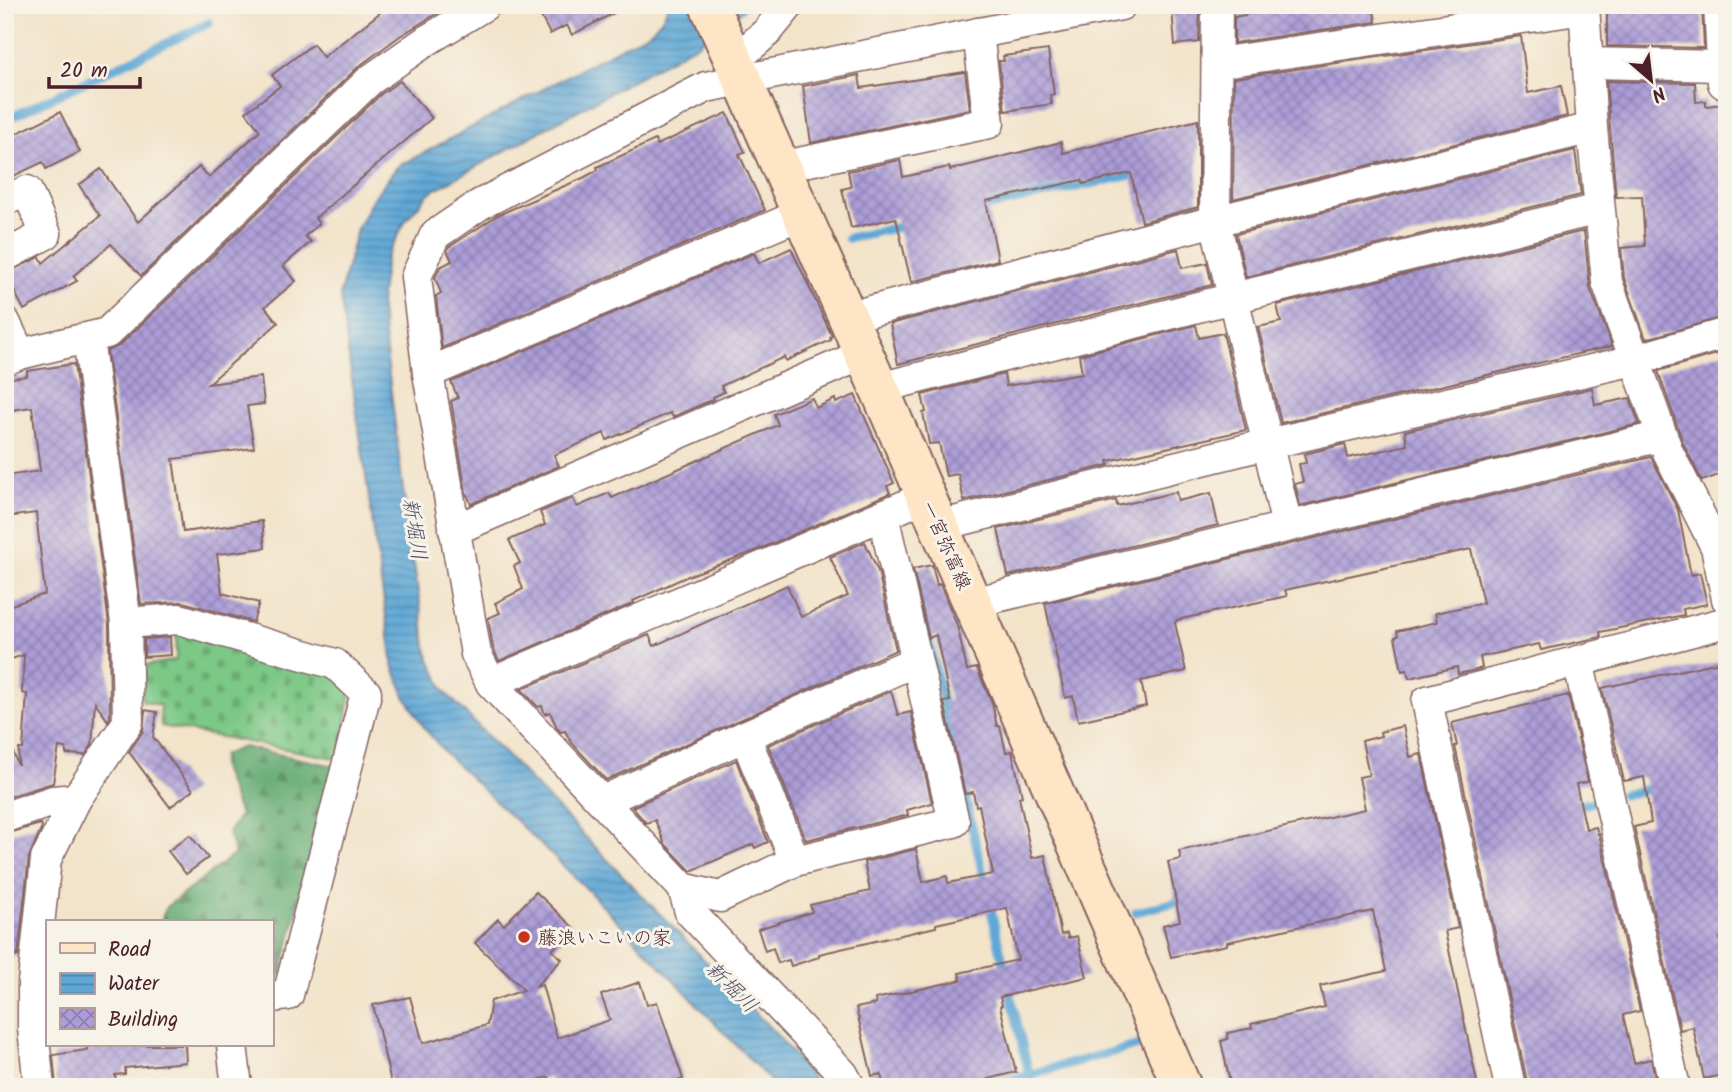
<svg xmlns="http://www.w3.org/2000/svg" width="1732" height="1092" font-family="Kalam,'Klee One',sans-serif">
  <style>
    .forest { fill: url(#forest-firs); stroke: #58664f; stroke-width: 2 }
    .cemetery { fill: url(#cemetery-stones); stroke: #637458; stroke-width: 2 }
    .water { fill: url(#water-rules); stroke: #546480; stroke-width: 2 }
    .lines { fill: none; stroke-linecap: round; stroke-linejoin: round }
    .stream { stroke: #5fa8d6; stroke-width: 9 }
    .building { fill: url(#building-cross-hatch) }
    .street-casing { stroke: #856462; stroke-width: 33 }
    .secondary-casing { stroke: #856462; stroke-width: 42 }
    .street { stroke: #fff; stroke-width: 30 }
    .secondary { stroke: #fde5c5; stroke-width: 38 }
    .poi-dot { fill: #c8321e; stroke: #f7f3e8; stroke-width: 2.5 }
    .labels { text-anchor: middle; stroke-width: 6; stroke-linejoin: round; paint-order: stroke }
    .street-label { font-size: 19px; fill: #4a1f2b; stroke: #f7f3e8 }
    .poi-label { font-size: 19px; fill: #4a1f2b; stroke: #f7f3e8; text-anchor: start }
    .water-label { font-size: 21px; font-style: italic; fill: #514f67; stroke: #f7f3e8 }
  </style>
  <defs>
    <pattern id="forest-firs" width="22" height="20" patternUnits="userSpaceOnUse" patternTransform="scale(1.75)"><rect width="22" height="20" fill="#65ac73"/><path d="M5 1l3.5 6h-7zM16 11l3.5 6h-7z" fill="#558b5f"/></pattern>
    <pattern id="cemetery-stones" width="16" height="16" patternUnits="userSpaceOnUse" patternTransform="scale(1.75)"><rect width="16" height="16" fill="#7cc886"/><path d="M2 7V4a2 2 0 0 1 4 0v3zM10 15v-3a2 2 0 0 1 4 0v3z" fill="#6dab74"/></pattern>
    <pattern id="water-rules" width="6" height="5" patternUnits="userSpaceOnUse" patternTransform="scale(1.75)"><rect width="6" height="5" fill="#5fa8d6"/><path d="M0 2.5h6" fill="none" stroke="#5088ae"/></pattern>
    <pattern id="building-cross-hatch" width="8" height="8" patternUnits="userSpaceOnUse" patternTransform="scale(1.75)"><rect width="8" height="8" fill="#ac9dd8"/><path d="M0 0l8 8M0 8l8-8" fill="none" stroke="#8e7faf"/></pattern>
  </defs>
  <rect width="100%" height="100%" fill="#f7f3e8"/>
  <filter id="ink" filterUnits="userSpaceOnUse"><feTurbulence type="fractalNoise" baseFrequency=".0143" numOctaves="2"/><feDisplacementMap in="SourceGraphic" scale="14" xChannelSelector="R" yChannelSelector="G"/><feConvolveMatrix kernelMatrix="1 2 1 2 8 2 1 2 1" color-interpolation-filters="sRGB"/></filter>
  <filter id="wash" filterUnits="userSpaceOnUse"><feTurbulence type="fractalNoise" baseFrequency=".00686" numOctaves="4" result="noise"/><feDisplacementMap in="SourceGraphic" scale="28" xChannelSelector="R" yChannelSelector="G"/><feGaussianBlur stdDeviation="1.57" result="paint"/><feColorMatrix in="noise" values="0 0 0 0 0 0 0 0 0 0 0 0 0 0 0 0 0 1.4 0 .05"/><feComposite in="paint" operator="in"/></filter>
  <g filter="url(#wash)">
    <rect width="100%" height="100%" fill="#f2e3c9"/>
    <polygon class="forest" points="243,747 335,766 281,974 271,983 271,922 161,922 166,907 235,854 228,833 240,815 221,766 223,755"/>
    <polygon class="cemetery" points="177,623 328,666 351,691 340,759 161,726 160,705 142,701 144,666 176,660"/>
    <polygon class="water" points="668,5 744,5 744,9 696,45 429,193 406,220 386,258 380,302 404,497 427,652 444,691 778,1036 820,1087 776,1087 584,886 448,756 425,729 405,696 393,665 344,324 340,294 357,229 373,198 397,167 650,32 664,16"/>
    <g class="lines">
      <g class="stream">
        <polyline points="5,120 209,23"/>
        <polyline points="976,209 1140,173"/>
        <polyline points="848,238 908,225"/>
        <polyline points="913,572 986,887"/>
        <polyline points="1623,795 1657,787"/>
        <polyline points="1572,807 1594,802"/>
        <polyline points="989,901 1032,1087"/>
        <polyline points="1136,912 1185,900"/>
        <polyline points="982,1087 1143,1044"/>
      </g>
    </g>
    <g id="blocks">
      <g class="building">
        <polygon points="390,5 451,5 400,36 358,67 141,276 111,244 73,276 77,281 24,310 5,273 40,257 43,263 100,216 79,185 101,169 138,222 199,167 209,177 260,131 246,112 280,86 272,75 313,44 323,57"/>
        <polygon points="535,5 629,5 572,35 567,25 550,34"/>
        <polygon points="1200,5 1199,42 1175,45 1172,9"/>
        <polygon points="1295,5 1373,5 1376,22 1234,43 1234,17"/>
        <polygon points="1607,5 1702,5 1704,48 1607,46"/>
        <polygon points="1521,36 1528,93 1561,86 1567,116 1233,199 1234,78"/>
        <polygon points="1048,50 1054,94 1050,95 1052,104 1005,111 999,61 1004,61 1003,56"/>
        <polygon points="965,72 970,109 811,143 803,86 859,75 861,88"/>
        <polygon points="400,81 432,118 315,218 319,224 305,236 311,242 283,266 296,281 265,307 278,323 208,384 261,377 264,404 247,406 254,448 173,459 183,532 262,521 265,548 217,554 222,593 259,603 253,622 183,602 141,604 107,351 119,346 381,94"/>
        <polygon points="1606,81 1695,83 1696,102 1706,101 1706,106 1722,104 1723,108 1727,107 1727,316 1646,339 1624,278 1621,248 1645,246 1642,196 1616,197"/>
        <polygon points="60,112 80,152 46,169 43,162 5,180 5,139"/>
        <polygon points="727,113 745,152 739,154 765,210 442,348 436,296 441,293 435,278 440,267 452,261 447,250 449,247 498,215 583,178 598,170 597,167 655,140 657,145"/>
        <polygon points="1198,120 1198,207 1142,222 1131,173 1083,184 1082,180 986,201 998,260 911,282 896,218 851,228 842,189 851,187 848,171 900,160 903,177 949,167 950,170 1061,142 1063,153"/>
        <polygon points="1575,150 1581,195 1246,277 1236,234"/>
        <polygon points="1584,231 1590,288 1612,346 1281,423 1258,327 1281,322 1277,305"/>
        <polygon points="791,248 832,336 830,337 831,340 786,361 784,357 721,386 724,392 713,397 714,399 673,417 670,413 607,440 604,433 554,455 559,466 471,504 466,493 451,401 458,398 451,382 754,253 759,263"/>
        <polygon points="1178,249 1182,268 1207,263 1212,285 898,364 890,324"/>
        <polygon points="1196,325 1199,338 1223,333 1246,430 1108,461 1109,465 964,501 958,474 946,476 939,443 929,444 923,413 926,412 922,395 1004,374 1006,386 1082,373 1079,355"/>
        <polygon points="1727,351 1727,472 1702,481 1684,445 1658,371"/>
        <polygon points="74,364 109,624 110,717 108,721 95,702 92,745 85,755 66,754 66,748 59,747 53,783 5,798 5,737 7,737 18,765 19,749 23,749 27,694 22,693 24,655 5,661 5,607 45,594 36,513 5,517 5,476 40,471 32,407 5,411 5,379 27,376 27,371"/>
        <polygon points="1592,388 1595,405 1630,398 1639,424 1300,506 1295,484 1303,482 1299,464 1306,463 1304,454 1345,444 1348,458 1407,445 1405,431"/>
        <polygon points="855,395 894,483 887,486 890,493 755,551 688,576 633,601 634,603 499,661 493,648 488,618 500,613 495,603 523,589 514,566 520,563 509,540 545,525 540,512 573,498 577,507 609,493 612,498 778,425 774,414 812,398 816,408 835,399 836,403"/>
        <polygon points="1651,457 1678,510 1691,575 1700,573 1707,604 1683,609 1684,615 1600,632 1601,637 1541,650 1539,644 1480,657 1482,668 1476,670 1458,674 1457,667 1409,678 1407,670 1402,671 1395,637 1398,636 1397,631 1437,622 1435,613 1483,603 1471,549 1285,590 1287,596 1177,620 1175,623 1186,671 1141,681 1146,706 1078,721 1073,696 1065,698 1045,603"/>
        <polygon points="1176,492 1178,501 1211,493 1218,525 1008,576 998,529 1116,500 1117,506"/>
        <polygon points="865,542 878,571 896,650 606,780 571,742 565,731 561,732 557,728 550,712 545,714 542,706 538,707 521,689 649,635 654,646 787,585 801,617 848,596 830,557"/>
        <polygon points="932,565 937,585 940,584 957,625 967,670 977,668 992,703 997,726 1000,726 1006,752 1012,751 1022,796 1019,797 1032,858 1045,855 1061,935 1067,933 1068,938 1077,936 1087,977 1000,997 1002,1005 1000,1006 1016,1072 988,1079 989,1083 973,1087 884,1087 881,1074 872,1076 856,1008 876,1004 875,999 961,980 959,973 1018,960 1007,908 936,924 936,927 819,954 819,957 791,966 789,960 778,963 773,948 765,951 758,929 812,912 810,905 870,891 864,862 916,849 923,882 947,876 948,883 993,874 979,805 976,806 973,792 965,794 944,702 950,701 936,635 929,638 913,569"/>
        <polygon points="170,637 171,655 144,657 144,639"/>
        <polygon points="1719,662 1722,674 1727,672 1727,937 1720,938 1727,968 1727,1074 1704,1079 1693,1027 1680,1030 1634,827 1651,823 1644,777 1624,781 1602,688"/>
        <polygon points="891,691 898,715 911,712 932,803 907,810 908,815 806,840 768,745"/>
        <polygon points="1568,695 1588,782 1576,784 1586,829 1596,827 1598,834 1599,834 1640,1011 1623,1015 1634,1063 1651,1059 1657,1087 1528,1087 1455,746 1457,746 1452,723"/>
        <polygon points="145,710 157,712 153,737 193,790 170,807 129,752 143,731"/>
        <polygon points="1403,726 1410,757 1421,754 1458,928 1445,931 1478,1087 1231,1087 1221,1041 1228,1039 1227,1033 1252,1028 1251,1024 1325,1007 1320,986 1386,971 1373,911 1227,942 1227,945 1171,957 1163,925 1180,921 1168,862 1181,859 1179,851 1365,809 1359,777 1369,775 1362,741 1381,736 1380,732"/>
        <polygon points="736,760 768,842 755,848 753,844 691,871 665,844 655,820 646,823 632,807"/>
        <polygon points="41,824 42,827 29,857 18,956 5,955 5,834"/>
        <polygon points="190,835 208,858 186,874 168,851"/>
        <polygon points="536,892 574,928 552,950 562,959 535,987 542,985 557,1038 610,1020 601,995 640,982 647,1005 657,1002 683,1079 661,1087 552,1087 549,1077 514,1087 392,1087 373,1005 410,997 423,1043 487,1025 491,1001 524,990 475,943 498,919 504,925"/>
        <polygon points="87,1045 185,1045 186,1062 125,1068 125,1074 115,1075 117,1087 56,1087 53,1055 87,1050"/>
      </g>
    </g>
  </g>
  <g filter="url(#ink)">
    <use href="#blocks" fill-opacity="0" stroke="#856462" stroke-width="2"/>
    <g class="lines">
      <g class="street-casing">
        <g id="street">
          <polyline points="1217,5 1215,221 1287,526"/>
          <polyline points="1584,5 1592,128 1607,282 1668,452 1716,547 1727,599"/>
          <polyline points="1719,5 1723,83"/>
          <polyline points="734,61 767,32 789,5"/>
          <polyline points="1217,63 1584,9"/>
          <polyline points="1588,63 1721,66"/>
          <polyline points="780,167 989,123 978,33"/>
          <polyline points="5,200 27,191 46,234 5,256"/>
          <polyline points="848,317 1215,221 1592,128"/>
          <polyline points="5,322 20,354"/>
          <polyline points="5,360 20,354 107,333 370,80 426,41 485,5"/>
          <polyline points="428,373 802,214"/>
          <polyline points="879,388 1233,298 1599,209"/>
          <polyline points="883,515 954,822 795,861 720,897 683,888 491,683 476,654 428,373 416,277 435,235 479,205 706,87 1121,5"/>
          <polyline points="938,526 1267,444 1635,360 1727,333"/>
          <polyline points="454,530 864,354"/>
          <polyline points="972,603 1662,436"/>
          <polyline points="126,623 179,619 335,664 366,693 288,995 271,997"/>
          <polyline points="1578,661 1675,1087"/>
          <polyline points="491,683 925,497"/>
          <polyline points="745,736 795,861"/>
          <polyline points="603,801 745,736 916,661"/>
          <polyline points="5,817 53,801 76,799"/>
          <polyline points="683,888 690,912 843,1074 850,1087"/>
          <polyline points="232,1045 237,1087"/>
          <polyline points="39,1087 33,1028 33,982 46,859 76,799 128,722 126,623 88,338"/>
          <polyline points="1510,1087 1427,701 1727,622"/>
        </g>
      </g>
      <g class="secondary-casing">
        <polyline id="secondary" points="709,5 879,388 1182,1087"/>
      </g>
      <use href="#street" class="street"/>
      <use href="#secondary" class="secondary"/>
    </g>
  </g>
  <circle class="poi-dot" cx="524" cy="937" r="7"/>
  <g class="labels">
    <g class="street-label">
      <text transform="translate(947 545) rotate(66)" y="7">一宮弥富線</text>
    </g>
    <g class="poi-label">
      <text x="538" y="944">藤浪いこいの家</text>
    </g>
    <g class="water-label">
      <text transform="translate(415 529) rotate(81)" y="7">新堀川</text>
      <text transform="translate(732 987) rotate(45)" y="7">新堀川</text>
    </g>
  </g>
  <rect width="1732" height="1092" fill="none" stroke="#f7f3e8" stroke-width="28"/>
  <rect x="46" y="920" width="228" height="126" fill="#f7f3e8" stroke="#b29e9c" stroke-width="2"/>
  <rect x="60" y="943" width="35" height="10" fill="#fde5c5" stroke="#b29e9c" stroke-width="2"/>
  <text x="108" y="956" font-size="21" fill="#4a1f2b">Road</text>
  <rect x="60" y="973" width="35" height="21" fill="url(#water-rules)" stroke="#b29e9c" stroke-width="2"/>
  <text x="108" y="990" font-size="21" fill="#4a1f2b">Water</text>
  <rect x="60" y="1008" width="35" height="21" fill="url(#building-cross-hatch)" stroke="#b29e9c" stroke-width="2"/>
  <text x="108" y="1026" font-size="21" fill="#4a1f2b">Building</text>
  <g transform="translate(1651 80) rotate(152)" stroke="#f7f3e8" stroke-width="5" paint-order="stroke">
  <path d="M0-5L12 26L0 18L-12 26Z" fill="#4a1f2b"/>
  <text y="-10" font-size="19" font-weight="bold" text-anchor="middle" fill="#4a1f2b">N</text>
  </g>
  <path d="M49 77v10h91v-10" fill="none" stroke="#4a1f2b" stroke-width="3.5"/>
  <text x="60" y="77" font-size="21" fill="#4a1f2b" stroke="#f7f3e8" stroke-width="5" paint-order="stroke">20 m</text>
</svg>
